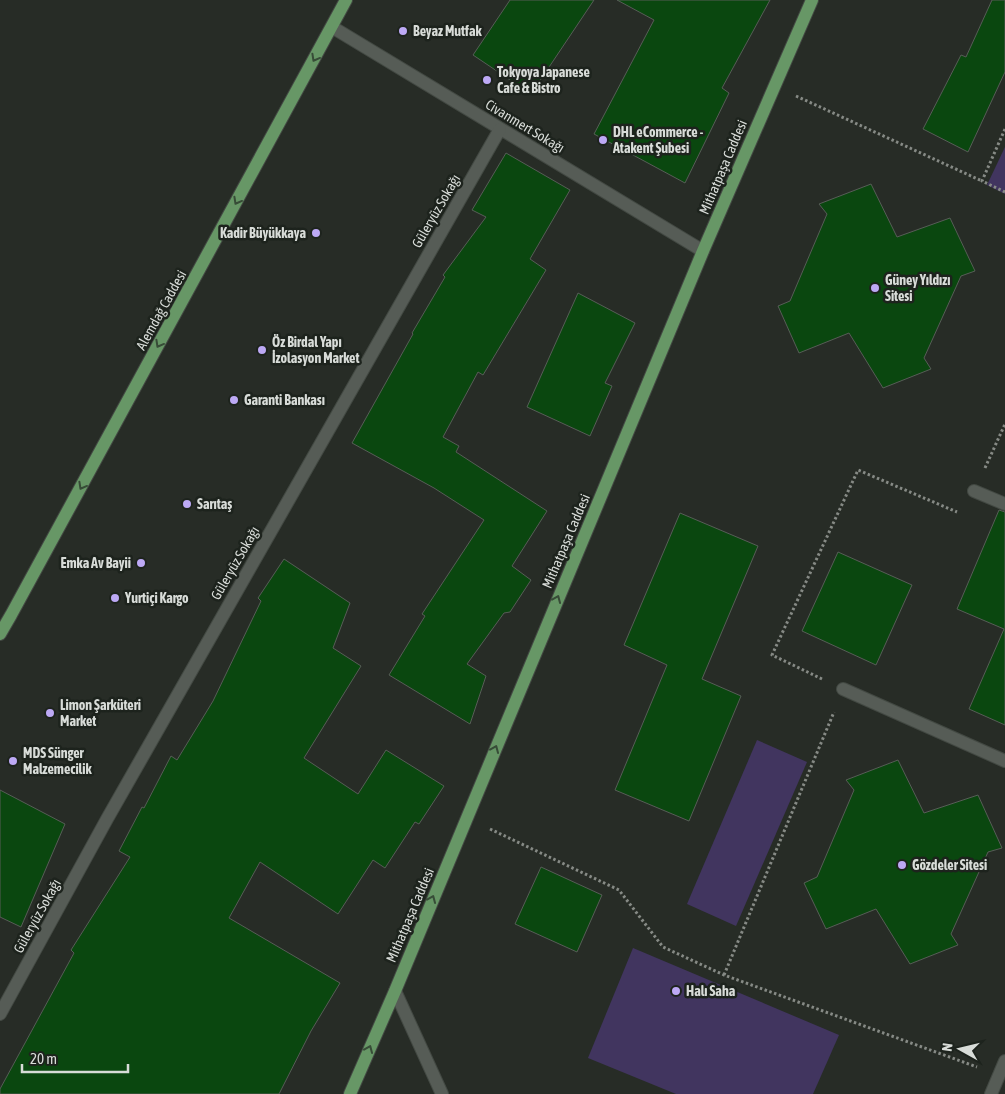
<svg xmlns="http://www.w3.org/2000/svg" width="1005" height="1094" font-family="'Asap Condensed',sans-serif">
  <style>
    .green { fill: #41355f }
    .building { fill: #0a470f; stroke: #575d57 }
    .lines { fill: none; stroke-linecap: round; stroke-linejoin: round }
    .service-casing { stroke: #434943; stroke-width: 14 }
    .minor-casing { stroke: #434943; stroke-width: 14 }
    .tertiary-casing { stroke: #434943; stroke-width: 14 }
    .primary-casing { stroke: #434943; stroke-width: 14 }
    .path { stroke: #868a85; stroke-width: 3; stroke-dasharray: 2.5 2.5; stroke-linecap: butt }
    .service { stroke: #565c56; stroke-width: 12 }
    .minor { stroke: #565c56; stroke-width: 12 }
    .tertiary { stroke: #565c56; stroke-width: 12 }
    .primary { stroke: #679766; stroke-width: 12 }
    .oneway { stroke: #374c37 }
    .poi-dot { fill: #bda9f5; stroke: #1d231d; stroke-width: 2 }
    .labels { text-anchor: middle; stroke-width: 5; stroke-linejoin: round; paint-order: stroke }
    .poi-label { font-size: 14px; font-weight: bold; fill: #d8dcd8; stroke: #1d231d; text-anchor: start }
    .street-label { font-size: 14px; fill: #d8dcd8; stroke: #1d231d }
  </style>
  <rect width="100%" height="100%" fill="#272c26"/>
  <g class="green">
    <polygon points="1005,147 1005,194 987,185"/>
    <polygon points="757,740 807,762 736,926 687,904"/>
    <polygon points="633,948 839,1035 813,1094 676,1094 588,1058"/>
  </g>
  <g class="building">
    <polygon points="510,0 594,0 531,94 473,55"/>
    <polygon points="617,0 770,0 722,88 729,93 685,183 594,134 654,20"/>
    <polygon points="992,0 1005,0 1005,72 968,152 923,129 961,55 966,57"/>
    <polygon points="506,153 570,190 530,259 546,270 483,375 478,372 443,437 459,446 456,452 547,511 512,566 531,580 510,612 504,613 467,664 486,676 470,724 389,675 425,616 422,614 484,520 434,488 352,443 413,334 412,333 445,277 443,275 486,217 472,210"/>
    <polygon points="871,184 897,237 950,218 975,271 961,276 924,358 931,369 883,388 849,333 799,353 778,306 790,301 827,214 819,204"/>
    <polygon points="578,293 635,323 605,383 612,386 590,436 527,407"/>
    <polygon points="999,510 1005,512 1005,725 969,709 1004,629 957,609"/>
    <polygon points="680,513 758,546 702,679 741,696 689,821 615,790 667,665 624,645"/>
    <polygon points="838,552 912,585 876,665 802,631"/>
    <polygon points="284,559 350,603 333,648 361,666 304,758 358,794 386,750 444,786 419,824 415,822 385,868 373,860 338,914 260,862 229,918 340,983 311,1031 279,1094 0,1094 0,1089 74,953 71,950 130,857 119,851 142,807 144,808 171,756 177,760 213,701 261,601 258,598"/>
    <polygon points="898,760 924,813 978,795 1002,848 988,852 951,934 958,945 910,964 876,909 826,929 804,883 817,877 854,790 846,780"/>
    <polygon points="0,790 65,824 21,927 0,917"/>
    <polygon points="541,867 602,895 577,952 515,924"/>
  </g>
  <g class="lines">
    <g class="service-casing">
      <g id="service">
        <polyline points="974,491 1005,504"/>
        <polyline points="395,991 442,1094"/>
      </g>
    </g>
    <g class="minor-casing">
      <g id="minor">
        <polyline points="332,27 703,251"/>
        <polyline points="843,689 1005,761"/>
        <polyline points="0,1014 107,819 500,129"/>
      </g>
    </g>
    <g class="tertiary-casing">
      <polyline id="tertiary" points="991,1094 1005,1061"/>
    </g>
    <g class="primary-casing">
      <g id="primary">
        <polyline points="0,634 11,615 346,0"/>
        <polyline points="350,1094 395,991 703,251 812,0"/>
      </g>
    </g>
    <g class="path">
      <polyline points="796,96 982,181"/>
      <polyline points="1005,129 982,181 1005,192"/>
      <polyline points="985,468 1005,424"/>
      <polyline points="822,679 772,655 858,470 957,512"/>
      <polyline points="490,829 619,890 663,947 724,975 977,1067"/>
      <polyline points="724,975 834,712"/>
    </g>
    <use href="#service" class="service"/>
    <use href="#minor" class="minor"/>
    <use href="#tertiary" class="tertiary"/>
    <use href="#primary" class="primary"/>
  </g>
  <defs><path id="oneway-chevron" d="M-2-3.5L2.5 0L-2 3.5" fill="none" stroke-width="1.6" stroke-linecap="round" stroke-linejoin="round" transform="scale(1.25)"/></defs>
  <g class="oneway">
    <use href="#oneway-chevron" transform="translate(315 58) rotate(119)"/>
    <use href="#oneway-chevron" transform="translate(237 201) rotate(119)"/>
    <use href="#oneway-chevron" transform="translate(159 344) rotate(119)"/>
    <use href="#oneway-chevron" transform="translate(82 486) rotate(119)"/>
    <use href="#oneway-chevron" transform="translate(557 599) rotate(-67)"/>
    <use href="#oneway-chevron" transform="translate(495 749) rotate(-67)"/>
    <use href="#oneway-chevron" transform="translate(432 899) rotate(-67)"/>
    <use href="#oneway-chevron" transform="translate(369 1049) rotate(-67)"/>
  </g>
  <g class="poi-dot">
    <circle cx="403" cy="31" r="5"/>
    <circle cx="487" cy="80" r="5"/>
    <circle cx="603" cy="140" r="5"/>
    <circle cx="316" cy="233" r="5"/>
    <circle cx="875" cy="288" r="5"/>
    <circle cx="262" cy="350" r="5"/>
    <circle cx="234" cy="400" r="5"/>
    <circle cx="187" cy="504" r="5"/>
    <circle cx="141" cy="563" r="5"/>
    <circle cx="115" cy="598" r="5"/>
    <circle cx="50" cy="713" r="5"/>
    <circle cx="13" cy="761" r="5"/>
    <circle cx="902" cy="865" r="5"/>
    <circle cx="676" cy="991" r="5"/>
  </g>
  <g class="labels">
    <g class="poi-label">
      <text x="413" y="36">Beyaz Mutfak</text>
      <text x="497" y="77">Tokyoya Japanese<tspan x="497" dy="16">Cafe &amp; Bistro</tspan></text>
      <text x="613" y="137">DHL eCommerce -<tspan x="613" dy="16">Atakent Şubesi</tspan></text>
      <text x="306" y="238" text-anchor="end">Kadir Büyükkaya</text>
      <text x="885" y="285">Güney Yıldızı<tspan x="885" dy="16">Sitesi</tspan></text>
      <text x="272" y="347">Öz Birdal Yapı<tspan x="272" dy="16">İzolasyon Market</tspan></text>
      <text x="244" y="405">Garanti Bankası</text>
      <text x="197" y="509">Sarıtaş</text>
      <text x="131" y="568" text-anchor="end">Emka Av Bayii</text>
      <text x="125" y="603">Yurtiçi Kargo</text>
      <text x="60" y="710">Limon Şarküteri<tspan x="60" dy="16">Market</tspan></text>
      <text x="23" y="758">MDS Sünger<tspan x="23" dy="16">Malzemecilik</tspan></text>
      <text x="912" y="870">Gözdeler Sitesi</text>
      <text x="686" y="996">Halı Saha</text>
    </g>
    <g class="street-label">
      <text transform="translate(525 126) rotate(31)" y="5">Civanmert Sokağı</text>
      <text transform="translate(723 167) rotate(-67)" y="5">Mithatpaşa Caddesi</text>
      <text transform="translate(436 211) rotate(-60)" y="5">Güleryüz Sokağı</text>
      <text transform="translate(161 310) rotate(-61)" y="5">Alemdağ Caddesi</text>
      <text transform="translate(566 541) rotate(-67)" y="5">Mithatpaşa Caddesi</text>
      <text transform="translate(235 563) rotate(-60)" y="5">Güleryüz Sokağı</text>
      <text transform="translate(410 915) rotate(-67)" y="5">Mithatpaşa Caddesi</text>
      <text transform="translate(37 916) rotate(-61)" y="5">Güleryüz Sokağı</text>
    </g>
  </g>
  <g transform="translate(960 1049) rotate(278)" stroke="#1d231d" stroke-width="4" paint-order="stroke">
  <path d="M0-4L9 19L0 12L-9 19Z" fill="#d8dcd8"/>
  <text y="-8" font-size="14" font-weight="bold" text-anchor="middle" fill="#d8dcd8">N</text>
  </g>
  <path d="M22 1064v8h106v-8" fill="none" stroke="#d8dcd8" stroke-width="2.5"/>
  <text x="30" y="1064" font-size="15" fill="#d8dcd8" stroke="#1d231d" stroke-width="4" paint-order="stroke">20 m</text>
</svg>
